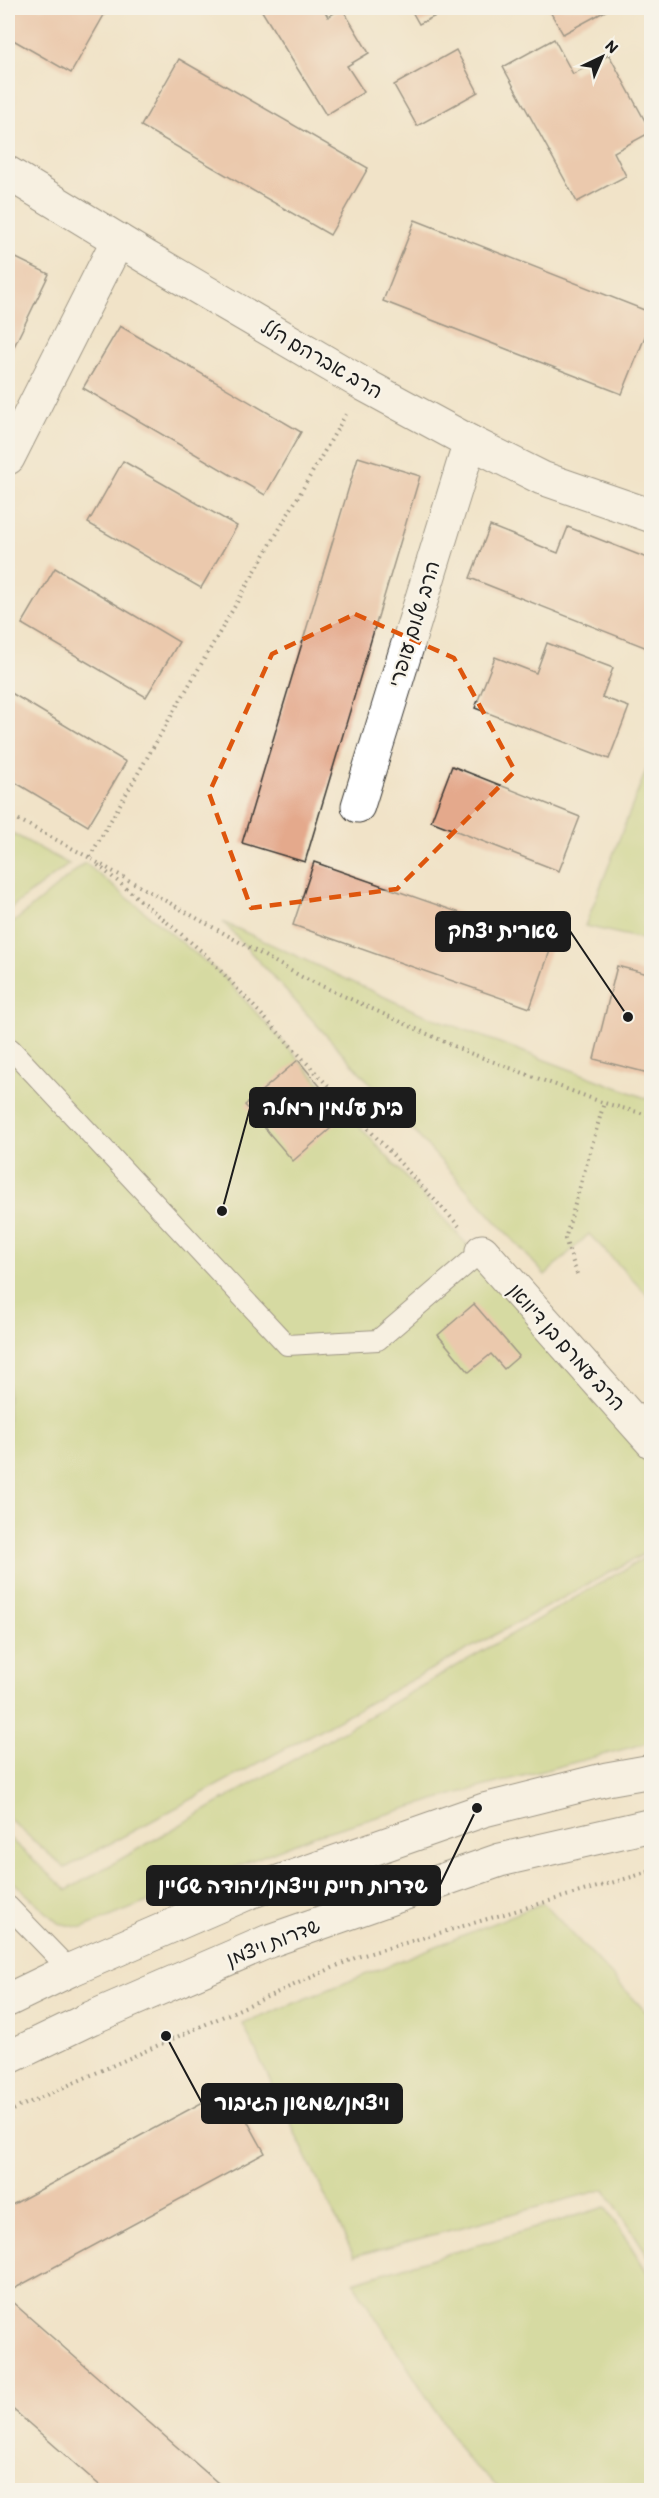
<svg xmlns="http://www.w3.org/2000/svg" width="659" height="2498" font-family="Itim,'Playpen Sans Hebrew',sans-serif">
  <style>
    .green { fill: #b7cf73; stroke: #6a7648; stroke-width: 1.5 }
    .building { fill: #e4a98c }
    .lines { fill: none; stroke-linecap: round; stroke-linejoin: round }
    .service-casing { stroke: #3c3a36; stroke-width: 22 }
    .minor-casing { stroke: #3c3a36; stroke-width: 35 }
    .secondary-casing { stroke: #3c3a36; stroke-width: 35 }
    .path { stroke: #3c3a36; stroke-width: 4; stroke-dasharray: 1.5 4.5; stroke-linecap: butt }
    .service { stroke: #fff; stroke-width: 20 }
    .minor { stroke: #fff; stroke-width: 33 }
    .secondary { stroke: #fff; stroke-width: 33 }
    .marked { fill: none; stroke: #de560d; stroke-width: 4.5; stroke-dasharray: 12 8; stroke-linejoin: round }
    .labels { text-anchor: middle; stroke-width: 4.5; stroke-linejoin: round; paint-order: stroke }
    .street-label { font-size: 20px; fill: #1c1c1c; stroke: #f7f3e8 }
    .leader { fill: none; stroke: #1c1c1c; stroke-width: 2 }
    .callout-dot { fill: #1c1c1c; stroke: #f7f3e8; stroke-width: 2 }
    .callout { fill: #1c1c1c; stroke: #1c1c1c; stroke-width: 2 }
    .callout-label { font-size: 21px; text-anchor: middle; font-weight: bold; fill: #fff }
  </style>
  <rect width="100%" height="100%" fill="#f7f3e8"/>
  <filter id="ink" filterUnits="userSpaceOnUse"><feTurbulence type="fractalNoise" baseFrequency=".0167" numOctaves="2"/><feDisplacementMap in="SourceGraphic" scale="12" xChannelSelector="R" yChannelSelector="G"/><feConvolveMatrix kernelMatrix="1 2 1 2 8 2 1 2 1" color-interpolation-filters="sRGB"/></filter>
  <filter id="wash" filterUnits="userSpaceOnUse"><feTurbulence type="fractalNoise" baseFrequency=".008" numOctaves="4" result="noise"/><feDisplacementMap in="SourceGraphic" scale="24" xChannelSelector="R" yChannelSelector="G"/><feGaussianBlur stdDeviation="1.35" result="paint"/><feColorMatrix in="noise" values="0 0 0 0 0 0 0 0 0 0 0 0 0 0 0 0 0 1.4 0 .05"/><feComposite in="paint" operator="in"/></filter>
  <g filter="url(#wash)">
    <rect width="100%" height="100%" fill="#f1e3c8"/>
    <g class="green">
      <polygon points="651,758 651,941 585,926"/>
      <polygon points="8,831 69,864 8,910"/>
      <polygon points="85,863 223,976 651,1447 651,1550 65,1868 8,1818 8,927"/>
      <polygon points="223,922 415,1011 651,1100 651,1299 589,1234 545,1275"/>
      <polygon points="651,1554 651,1742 448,1796 313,1836 82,1928 58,1923 8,1877 8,1837 67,1890"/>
      <polygon points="543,1903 651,2017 651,2260 605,2189 354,2256 243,2024"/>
      <polygon points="606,2207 651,2278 651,2490 501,2490 466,2458 353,2282"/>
    </g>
    <g id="blocks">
      <g class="building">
        <polygon points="8,8 108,8 71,73 8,37"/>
        <polygon points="260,8 323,8 328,17 342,8 369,53 347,66 364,92 326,115"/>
        <polygon points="410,8 452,8 419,24"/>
        <polygon points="548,8 611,8 563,34"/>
        <polygon points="554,39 573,74 609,55 651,132 614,152 626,176 577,202 503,67"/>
        <polygon points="456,50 478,92 417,126 394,85"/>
        <polygon points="179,59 368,168 330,235 141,126"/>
        <polygon points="415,220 652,313 652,319 622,394 383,301"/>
        <polygon points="8,254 49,274 8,359"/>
        <polygon points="120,326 301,432 265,495 83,388"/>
        <polygon points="358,457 420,476 305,862 242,843"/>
        <polygon points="123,461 237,526 201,588 88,523"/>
        <polygon points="490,526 558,553 568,527 652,560 652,650 470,578"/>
        <polygon points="55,568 179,642 146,697 22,624"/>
        <polygon points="547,643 613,668 602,697 629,707 609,759 475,708 495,657 536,673"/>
        <polygon points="8,691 126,762 88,826 8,778"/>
        <polygon points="452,766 580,817 559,871 431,821"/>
        <polygon points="314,862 552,945 530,1008 293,925"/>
        <polygon points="617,966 652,975 652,1074 594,1059"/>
        <polygon points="298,1060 345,1116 293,1161 245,1105"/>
        <polygon points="474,1304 519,1356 504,1369 491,1354 469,1372 438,1335"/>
        <polygon points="229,2088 265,2153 8,2292 8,2207"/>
        <polygon points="11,2301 226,2490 105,2490 8,2405 8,2304"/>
      </g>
    </g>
  </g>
  <g filter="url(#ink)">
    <use href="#blocks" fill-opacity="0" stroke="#3c3a36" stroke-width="1.5"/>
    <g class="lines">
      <g class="service-casing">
        <g id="service">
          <polyline points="8,1051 11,1049 287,1345 378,1340 482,1251"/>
          <polyline points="8,1906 70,1970"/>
        </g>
      </g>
      <g class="minor-casing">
        <g id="minor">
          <polyline points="8,173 146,257 363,384 470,442 542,478 652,516"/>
          <polyline points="8,458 118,240"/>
          <polyline points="358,806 470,442"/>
          <polyline points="482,1251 652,1442"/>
        </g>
      </g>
      <g class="secondary-casing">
        <g id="secondary">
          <polyline points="8,2000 70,1970 250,1892 484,1810 607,1779 652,1771"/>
          <polyline points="8,2058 91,2018 269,1941 500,1860 652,1825"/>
        </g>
      </g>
      <g class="path">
        <polyline points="346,414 89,858 302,977 467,1052 604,1103 652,1116"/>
        <polyline points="8,814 90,858"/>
        <polyline points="98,865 205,954 459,1226"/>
        <polyline points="577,1274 565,1239 604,1103"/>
        <polyline points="8,2112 357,1957 652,1871"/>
      </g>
      <use href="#service" class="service"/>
      <use href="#minor" class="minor"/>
      <use href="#secondary" class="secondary"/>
    </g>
  </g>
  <path d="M0 0H659V2498H0ZM355,614L454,658L515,771L397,889L251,908L209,793L272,654Z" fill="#f1e3c8" fill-opacity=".55" fill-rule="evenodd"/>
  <path class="marked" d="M355,614L454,658L515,771L397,889L251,908L209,793L272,654Z"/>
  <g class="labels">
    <g class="street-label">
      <text transform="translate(322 359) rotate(30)" y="7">הרב אברהם הלל</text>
      <text transform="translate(414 624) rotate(-73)" y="7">הרב שלום עופרי</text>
      <text transform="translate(567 1347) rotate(48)" y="7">הרב עמרם בן דיוואן</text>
      <text transform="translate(273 1942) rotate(-21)" y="7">שדרות ויצמן</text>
    </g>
  </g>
  <path class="leader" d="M628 1017L570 931M222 1211L250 1108M477 1808L440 1885M166 2036L202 2103"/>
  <g class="callout-dot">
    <circle cx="628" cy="1017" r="6"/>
    <circle cx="222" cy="1211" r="6"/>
    <circle cx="477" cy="1808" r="6"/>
    <circle cx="166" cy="2036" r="6"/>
  </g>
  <g class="callout">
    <rect x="436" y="912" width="134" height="39" rx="6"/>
    <rect x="250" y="1088" width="165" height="39" rx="6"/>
    <rect x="147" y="1866" width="293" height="39" rx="6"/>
    <rect x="202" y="2084" width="200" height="39" rx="6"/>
  </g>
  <g class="callout-label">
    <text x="503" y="938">שארית יצחק</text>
    <text x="333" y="1115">בית עלמין רמלה</text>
    <text x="293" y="1893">שדרות חיים וייצמן/יהודה שטיין</text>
    <text x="302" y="2110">ויצמן/שמשון הגיבור</text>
  </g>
  <rect width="659" height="2498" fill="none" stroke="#f7f3e8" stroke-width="30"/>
  <g transform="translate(602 57) rotate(44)" stroke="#f7f3e8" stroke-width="4.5" paint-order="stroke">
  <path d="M0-4.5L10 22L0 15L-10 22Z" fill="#1c1c1c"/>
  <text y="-9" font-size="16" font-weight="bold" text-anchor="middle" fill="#1c1c1c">N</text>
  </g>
</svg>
